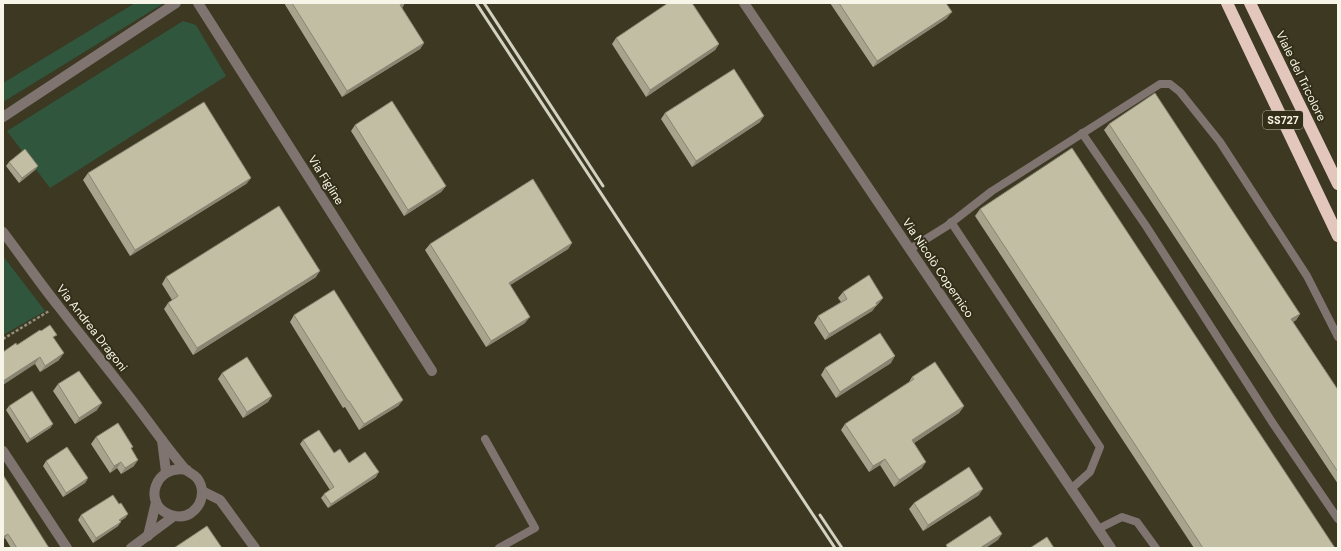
<svg xmlns="http://www.w3.org/2000/svg" width="1341" height="551" font-family="'DM Sans',sans-serif">
  <style>
    .green { fill: #30563e }
    .lines { fill: none; stroke-linecap: round; stroke-linejoin: round }
    .path { stroke: #918e7c; stroke-width: 2.5; stroke-dasharray: 3 2; stroke-linecap: butt }
    .lane { stroke: #807470; stroke-width: 8 }
    .street { stroke: #807470; stroke-width: 10 }
    .highway { stroke: #e4c7bc; stroke-width: 12 }
    .rail { stroke: #d3d1c1; stroke-width: 3 }
    .wall { fill: #a7a38d }
    .shaded-wall { fill: #888573 }
    .building { fill: #c2bea4; stroke: #888573 }
    .labels { text-anchor: middle; stroke-width: 4; stroke-linejoin: round; paint-order: stroke }
    .shield { fill: #322e18; stroke: #bcb9a9; stroke-width: 1 }
    .shield-label { font-size: 11px; font-weight: bold; fill: #f7f5e7 }
    .street-label { font-size: 12px; fill: #f7f5e7; stroke: #322e18 }
  </style>
  <rect width="100%" height="100%" fill="#3c3822"/>
  <g class="green">
    <polygon points="135,3 164,3 3,102 3,83"/>
    <polygon points="183,21 196,25 226,76 50,188 7,131"/>
    <polygon points="3,256 45,311 3,335"/>
  </g>
  <g class="lines">
    <polyline class="path" points="3,339 49,311"/>
    <g class="lane">
      <polyline points="1082,133 1146,226 1274,425 1338,519"/>
      <polyline points="951,222 1100,447 1090,472 1071,489"/>
      <polyline points="910,249 947,226 992,191 1160,84 1170,84 1180,92 1220,142 1307,276 1338,337"/>
      <polyline points="485,439 535,528 499,548"/>
      <polyline points="1098,529 1122,517 1137,522 1156,548"/>
    </g>
    <g class="street">
      <polyline points="198,3 432,371"/>
      <polyline points="744,3 1111,548"/>
      <polyline points="3,117 176,3"/>
      <path d="M3,232C22,257 39,282 59,307C89,346 121,384 150,424C161,439 173,455 185,469C189,473 194,474 197,478C200,482 202,488 202,492C202,500 198,508 191,513C185,517 177,517 171,515C141,505 155,463 187,470"/>
      <polyline points="162,440 166,472"/>
      <polyline points="3,451 67,548"/>
      <polyline points="202,491 220,500 255,548"/>
      <polyline points="148,536 156,502"/>
      <polyline points="131,548 174,516"/>
    </g>
    <g class="highway">
      <polyline points="1227,3 1338,236"/>
      <polyline points="1250,3 1338,184"/>
    </g>
    <g class="rail">
      <polyline points="476,3 690,329 835,548"/>
      <polyline points="484,3 603,186"/>
      <polyline points="820,515 842,548"/>
    </g>
  </g>
  <g class="wall">
    <polygon points="284,3 405,3 402,8 424,43 420,49 342,97"/>
    <polygon points="830,3 946,3 947,18 873,67"/>
    <polygon points="616,38 719,44 715,50 646,97 612,44"/>
    <polygon points="665,113 760,122 692,167 661,119"/>
    <polygon points="1109,124 1300,314 1296,320 1293,322 1338,390 1338,484 1104,130"/>
    <polygon points="355,125 446,186 441,192 404,216 351,131"/>
    <polygon points="9,162 38,166 35,170 19,183 6,166"/>
    <polygon points="88,173 251,178 246,184 130,256 83,180"/>
    <polygon points="980,209 1335,548 1194,548 975,216"/>
    <polygon points="572,243 568,249 510,285 525,323 486,347 425,250 430,244"/>
    <polygon points="166,277 316,277 193,355 164,309 168,303 172,300 162,284"/>
    <polygon points="843,292 883,298 878,304 876,306 872,311 825,340 814,323 818,316 841,302 838,298"/>
    <polygon points="294,315 403,400 398,406 359,430 345,407 343,408 290,322"/>
    <polygon points="41,331 54,338 59,360 40,372 35,364"/>
    <polygon points="891,363 836,398 821,375 825,368"/>
    <polygon points="222,373 272,396 268,402 243,418 218,379"/>
    <polygon points="912,377 964,406 959,413 914,443 922,468 894,487 880,465 869,472 841,430 845,424 909,382"/>
    <polygon points="58,384 97,410 75,424 53,391"/>
    <polygon points="9,406 53,424 50,428 27,443 6,410"/>
    <polygon points="96,437 131,449 134,466 121,474 117,468 110,473 91,444"/>
    <polygon points="303,440 349,463 376,477 328,508 321,498 324,494 330,490 300,444"/>
    <polygon points="46,461 88,478 85,483 63,497 43,466"/>
    <polygon points="3,475 49,548 11,548 5,538 3,539"/>
    <polygon points="979,495 923,531 909,509 914,503"/>
    <polygon points="119,504 128,514 125,518 120,521 118,526 93,543 78,520 81,515"/>
  </g>
  <g class="shaded-wall">
    <polygon points="404,3 405,3 402,8 400,5"/>
    <polygon points="952,12 947,18 873,67 877,61"/>
    <polygon points="424,43 420,49 342,97 347,91"/>
    <polygon points="719,44 715,50 646,97 650,90"/>
    <polygon points="764,116 760,122 692,167 696,161"/>
    <polygon points="38,166 35,170 19,183 22,178"/>
    <polygon points="251,178 246,184 130,256 135,250"/>
    <polygon points="446,186 441,192 404,216 408,210"/>
    <polygon points="572,243 568,249 504,289 509,283"/>
    <polygon points="320,271 316,277 193,355 197,348"/>
    <polygon points="883,298 878,304 876,306 872,311 825,340 829,334"/>
    <polygon points="1300,314 1296,320 1287,326 1291,319"/>
    <polygon points="530,317 525,323 486,347 491,341"/>
    <polygon points="64,353 59,360 40,372 45,366"/>
    <polygon points="895,356 891,363 836,398 840,392"/>
    <polygon points="40,357 35,364 3,385 3,381"/>
    <polygon points="272,396 268,402 243,418 247,412"/>
    <polygon points="403,400 398,406 359,430 364,424"/>
    <polygon points="102,403 97,410 75,424 79,418"/>
    <polygon points="964,406 959,413 908,447 912,440"/>
    <polygon points="53,424 50,428 27,443 30,439"/>
    <polygon points="885,459 880,465 869,472 873,466"/>
    <polygon points="138,460 134,466 121,474 125,468"/>
    <polygon points="121,462 117,468 110,473 114,466"/>
    <polygon points="926,462 922,468 894,487 899,480"/>
    <polygon points="379,472 376,477 328,508 331,504"/>
    <polygon points="88,478 85,483 63,497 66,493"/>
    <polygon points="983,489 979,495 923,531 928,525"/>
    <polygon points="128,514 125,518 116,524 119,520"/>
    <polygon points="121,522 118,526 93,543 96,538"/>
    <polygon points="8,534 5,538 3,539 3,537"/>
    <polygon points="1002,534 998,540 986,548 980,548"/>
  </g>
  <g class="building">
    <polygon points="292,3 404,3 400,5 424,43 347,91"/>
    <polygon points="668,3 692,3 719,44 650,90 616,38"/>
    <polygon points="839,3 946,3 952,12 877,61"/>
    <polygon points="734,69 764,116 696,161 665,113"/>
    <polygon points="1155,93 1300,314 1291,319 1338,390 1338,472 1109,124"/>
    <polygon points="392,101 446,186 408,210 355,125"/>
    <polygon points="204,102 251,178 135,250 88,173"/>
    <polygon points="1072,148 1335,548 1203,548 980,209"/>
    <polygon points="25,149 38,166 22,178 9,162"/>
    <polygon points="533,179 572,243 509,283 530,317 491,341 430,244"/>
    <polygon points="279,206 320,271 197,348 168,303 178,296 166,277"/>
    <polygon points="869,275 883,298 876,303 877,305 829,334 818,316 847,299 843,292"/>
    <polygon points="334,290 403,400 364,424 349,401 348,401 294,315"/>
    <polygon points="50,325 57,335 53,337 64,353 45,366 40,357 3,381 3,352 16,343 17,345 40,330 41,331"/>
    <polygon points="880,333 895,356 840,392 825,368"/>
    <polygon points="247,357 272,396 247,412 222,373"/>
    <polygon points="935,362 964,406 912,440 926,462 899,480 885,459 873,466 845,424 914,379 912,377"/>
    <polygon points="79,371 102,403 79,418 58,384"/>
    <polygon points="32,391 53,424 30,439 9,406"/>
    <polygon points="118,423 133,447 131,448 138,460 125,468 121,462 114,466 96,437"/>
    <polygon points="319,430 334,453 340,449 349,463 365,452 379,472 331,504 324,494 334,487 303,440"/>
    <polygon points="67,447 88,478 66,493 46,461"/>
    <polygon points="969,467 983,489 928,525 914,503"/>
    <polygon points="3,475 49,548 17,548 8,534 3,537"/>
    <polygon points="113,495 119,504 121,503 128,514 119,520 121,522 96,538 81,515"/>
    <polygon points="990,516 1002,534 980,548 948,548 946,545"/>
    <polygon points="207,526 222,548 174,548"/>
    <polygon points="1047,537 1054,548 1030,548"/>
  </g>
  <g class="labels">
    <rect class="shield" x="1263" y="111" width="40" height="18" rx="3"/>
    <g class="shield-label">
      <text x="1283" y="124">SS727</text>
    </g>
    <g class="street-label">
      <text transform="translate(1301 76) rotate(64)" y="4">Viale del Tricolore</text>
      <text transform="translate(326 180) rotate(58)" y="4">Via Figline</text>
      <text transform="translate(938 268) rotate(56)" y="4">Via Nicolò Copernico</text>
      <text transform="translate(92 328) rotate(52)" y="4">Via Andrea Dragoni</text>
    </g>
  </g>
  <rect width="1341" height="551" fill="none" stroke="#f7f5e7" stroke-width="8"/>
</svg>
